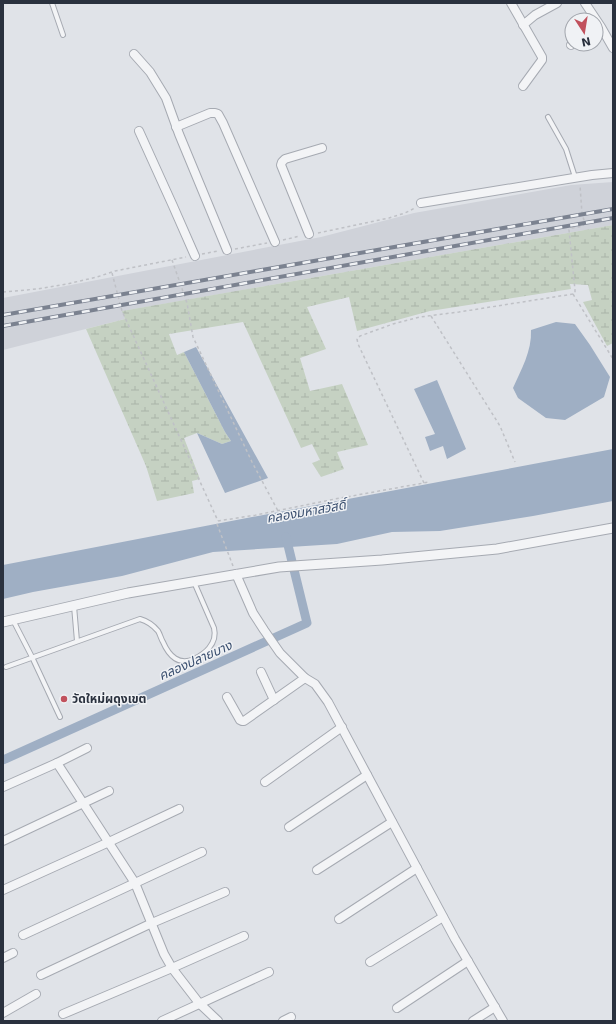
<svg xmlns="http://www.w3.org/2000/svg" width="616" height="1024" font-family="'DejaVu Sans','Noto Sans Thai',sans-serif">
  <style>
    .built { fill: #cfd2d9 }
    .wetland { fill: url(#wetland-marsh) }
    .water { fill: #9fafc4 }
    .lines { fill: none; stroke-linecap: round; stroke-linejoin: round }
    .canal { stroke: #9fafc4; stroke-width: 9 }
    .service-casing { stroke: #a6aab2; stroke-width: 6 }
    .minor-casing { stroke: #a6aab2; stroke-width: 10 }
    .tertiary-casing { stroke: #a6aab2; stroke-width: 11 }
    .path { stroke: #bfc1c6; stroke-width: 1.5; stroke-dasharray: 3 3; stroke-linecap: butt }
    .service { stroke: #f3f4f6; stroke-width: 4 }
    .minor { stroke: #f3f4f6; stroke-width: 8 }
    .tertiary { stroke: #f3f4f6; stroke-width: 9 }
    .rail-casing { stroke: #7b8290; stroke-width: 4 }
    .rail { stroke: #f0f2f5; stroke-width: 2.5; stroke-dasharray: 8; stroke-linecap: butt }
    .poi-dot { fill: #c1515d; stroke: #f0f2f5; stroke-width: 1.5 }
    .labels { text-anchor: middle; stroke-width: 3; stroke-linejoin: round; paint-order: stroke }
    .poi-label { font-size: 12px; font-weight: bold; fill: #2a313e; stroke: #f0f2f5; text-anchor: start }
    .water-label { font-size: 13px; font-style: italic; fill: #394e6e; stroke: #f0f2f5 }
  </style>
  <defs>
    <pattern id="wetland-marsh" width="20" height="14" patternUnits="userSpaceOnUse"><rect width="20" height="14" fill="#c5d1c2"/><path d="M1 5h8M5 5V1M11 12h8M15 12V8" fill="none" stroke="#a9b4a8"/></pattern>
  </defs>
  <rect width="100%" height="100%" fill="#e0e3e8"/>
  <polygon class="built" points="613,182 613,225 123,311 125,319 3,350 3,298 321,237 414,213 571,185"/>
  <polygon class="wetland" points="613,225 613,343 607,346 583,302 592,300 588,285 570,284 571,289 430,311 357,331 349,297 307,307 326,349 300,358 310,391 342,384 368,445 337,452 344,469 321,477 312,463 320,460 312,444 301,448 243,322 169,334 177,355 184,352 225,432 231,441 222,444 197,433 184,438 200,479 192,481 194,493 157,501 146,466 86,329 125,319 122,311"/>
  <g class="water">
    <path d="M556,322L575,324L590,345L610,377L604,397L565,420L546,418L518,398L513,388C521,370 532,351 531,330Z"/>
    <polygon points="196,347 268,478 225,493 197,433 222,444 231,441 225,432 184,352"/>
    <polygon points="437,380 466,449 447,459 443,446 430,451 425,437 435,434 414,389"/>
    <polygon points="613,449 613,501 533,516 440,531 392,532 337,544 213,552 122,576 33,592 3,599 3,565 226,522"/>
  </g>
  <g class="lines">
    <polyline class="canal" points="3,760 307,623 286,537"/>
    <g class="service-casing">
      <g id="service">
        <polyline points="52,3 63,35"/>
        <polyline points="548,117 566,149 575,177"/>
        <polyline points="74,606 77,641"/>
        <polyline points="13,620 32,657 60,717"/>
        <path d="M6,667L140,619C147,621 153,625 158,631C160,634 161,639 163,642C169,656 179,666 194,659C200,656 205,653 209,648C214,642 216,636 214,628L194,582"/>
      </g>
    </g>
    <g class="minor-casing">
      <g id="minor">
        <polyline points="511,3 542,57 542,60 523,86"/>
        <polyline points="585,3 601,27 613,48"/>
        <polyline points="523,25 535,15 557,3"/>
        <polyline points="571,45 572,44"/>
        <polyline points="134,54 150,72 166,98 179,134 227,250"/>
        <polyline points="176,127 210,113 215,113 218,114 223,123 275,242"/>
        <polyline points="139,131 173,206 195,256"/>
        <polyline points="421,203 592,175 613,173"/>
        <polyline points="309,234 281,165 282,162 285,159 322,148"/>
        <polyline points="236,574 253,613 264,630 280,653 305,678 315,684 328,702 455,939 503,1021"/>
        <polyline points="261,672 274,700"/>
        <polyline points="227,697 240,720 242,721 244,721 305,678"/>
        <polyline points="57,763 135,883 164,954 172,968 199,1003 218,1021"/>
        <polyline points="265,782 342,727"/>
        <polyline points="3,787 57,763 87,748"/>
        <polyline points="289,827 367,775"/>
        <polyline points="3,841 109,791"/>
        <polyline points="317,870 392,822"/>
        <polyline points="3,890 109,842 179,809"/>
        <polyline points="339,919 417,868"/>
        <polyline points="23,935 202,852"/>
        <polyline points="3,958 13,953"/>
        <polyline points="370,962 443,917"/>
        <polyline points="41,975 152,923 225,892"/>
        <polyline points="397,1008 468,961"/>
        <polyline points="3,1013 36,994"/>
        <polyline points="63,1014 172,968 244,936"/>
        <polyline points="162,1021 269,972"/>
        <polyline points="283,1021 291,1017"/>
        <polyline points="473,1021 495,1007"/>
      </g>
    </g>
    <g class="tertiary-casing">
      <polyline id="tertiary" points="3,622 128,593 279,567 382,560 497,549 613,528"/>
    </g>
    <g class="path">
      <polyline points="318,233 389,218 405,213 415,208"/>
      <polyline points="283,240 300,236"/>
      <polyline points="235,249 267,243"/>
      <polyline points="202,254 218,251"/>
      <polyline points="172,260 187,303 193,337 252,462 278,511"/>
      <polyline points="112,273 122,311 218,521"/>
      <polyline points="3,292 37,289 67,284 97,277 115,271 186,257"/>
      <polyline points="573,294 613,359"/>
      <polyline points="431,316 500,426 515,462"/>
      <polyline points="424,483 358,344 357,339 360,336 393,324 420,317 459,312 573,294 575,293 575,290 569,230 571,228 583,226 585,223 582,214 580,185"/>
      <polyline points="233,566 217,524 218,521 256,515 335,499 429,482"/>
    </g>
    <use href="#service" class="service"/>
    <use href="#minor" class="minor"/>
    <use href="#tertiary" class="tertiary"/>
    <g class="rail-casing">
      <g id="rail">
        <polyline points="3,315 613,209"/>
        <polyline points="3,326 613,218"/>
      </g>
    </g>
    <use href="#rail" class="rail"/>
  </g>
  <circle class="poi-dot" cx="64" cy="699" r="4"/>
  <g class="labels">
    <g class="poi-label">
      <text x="72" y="703">วัดใหม่ผดุงเขต</text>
    </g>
    <g class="water-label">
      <text transform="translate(306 511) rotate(-10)" y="5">คลองมหาสวัสดิ์</text>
      <text transform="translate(195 660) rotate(-24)" y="5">คลองปลายบาง</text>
    </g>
  </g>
  <rect width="616" height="1024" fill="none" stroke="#2a313e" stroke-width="8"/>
  <g transform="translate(584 32) rotate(168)"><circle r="19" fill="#f0f2f5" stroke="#a1a5ac"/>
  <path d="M0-3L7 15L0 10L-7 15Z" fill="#c1515d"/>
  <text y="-6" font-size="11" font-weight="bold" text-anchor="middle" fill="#2a313e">N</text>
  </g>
</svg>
